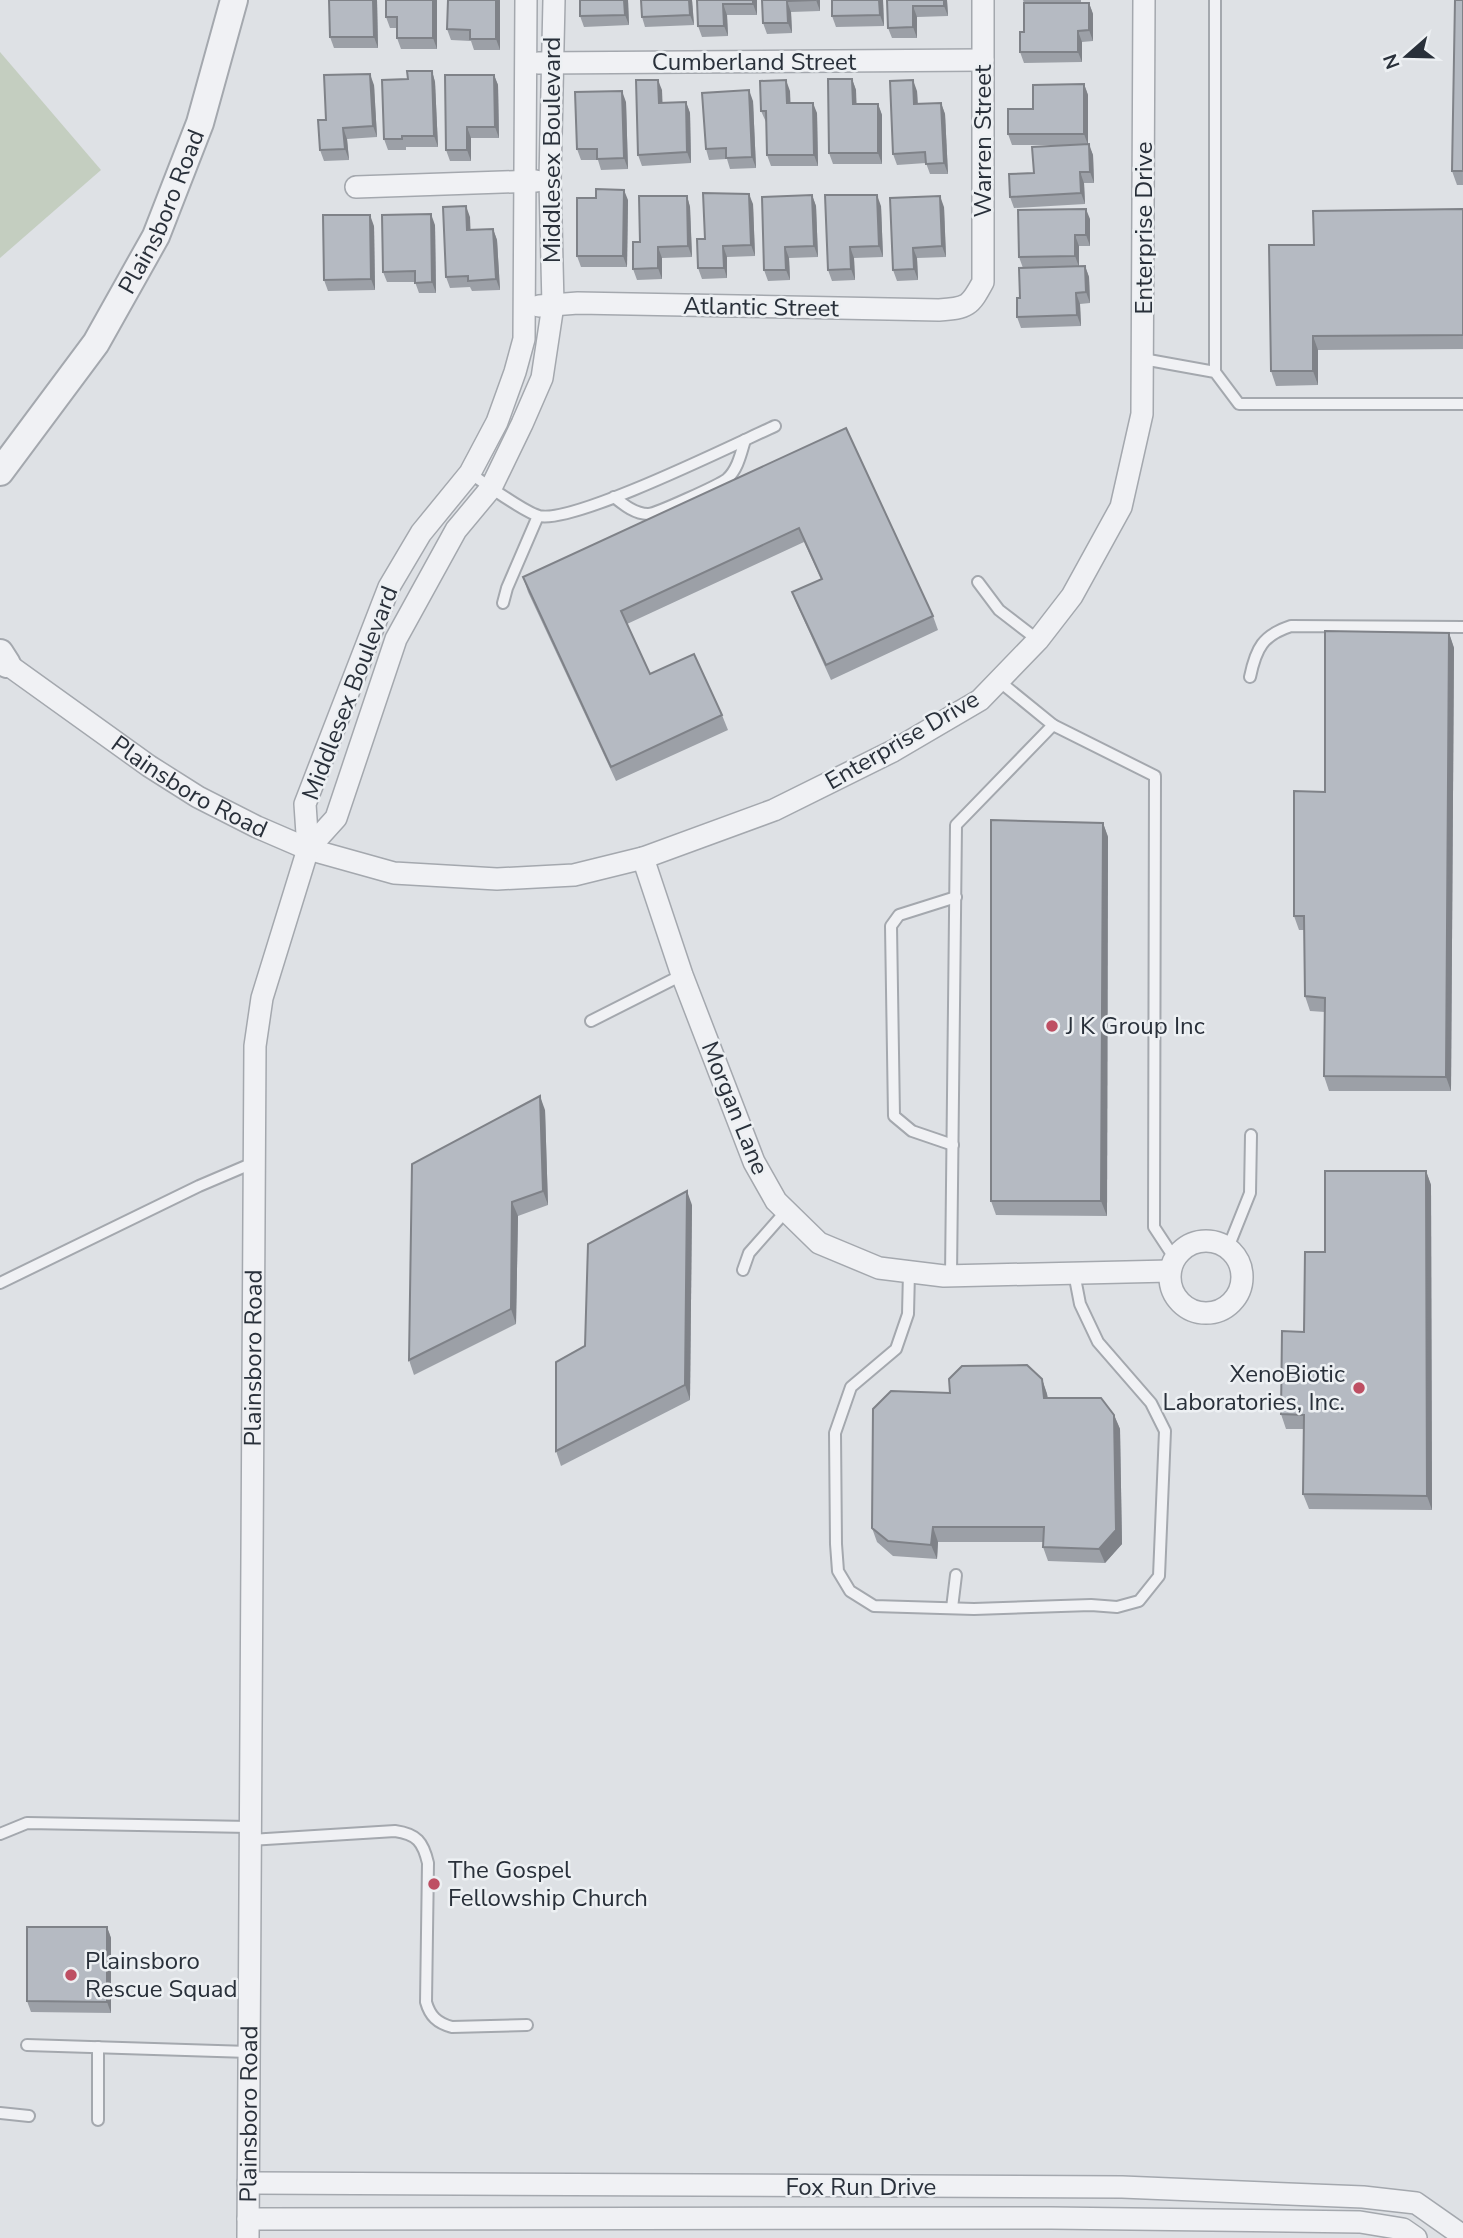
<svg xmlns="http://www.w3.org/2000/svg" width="1463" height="2238" font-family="'Nunito Sans',sans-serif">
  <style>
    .green { fill: #c4cec0 }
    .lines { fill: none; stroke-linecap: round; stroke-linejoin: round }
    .service-casing { stroke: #a4a8ae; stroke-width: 14 }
    .minor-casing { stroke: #a4a8ae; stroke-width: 24 }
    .tertiary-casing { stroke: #a4a8ae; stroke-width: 30 }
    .service { stroke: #f0f1f4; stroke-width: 10 }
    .minor { stroke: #f0f1f4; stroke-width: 21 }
    .tertiary { stroke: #f0f1f4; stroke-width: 26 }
    .wall { fill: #9ca0a7 }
    .shaded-wall { fill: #7f8288 }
    .building { fill: #b5bac2; stroke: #7f8288; stroke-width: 2 }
    .poi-dot { fill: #be4f63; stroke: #edf0f3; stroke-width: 2.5 }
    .labels { text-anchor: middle; stroke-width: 5; stroke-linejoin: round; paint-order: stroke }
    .street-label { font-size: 24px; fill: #29303a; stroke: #edf0f3 }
    .poi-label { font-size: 24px; fill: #29303a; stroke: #edf0f3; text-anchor: start }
  </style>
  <rect width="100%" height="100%" fill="#dee1e5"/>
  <polygon class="green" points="0,52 101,170 0,258"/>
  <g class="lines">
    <g class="service-casing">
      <g id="service">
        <polyline points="1143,359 1215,372 1239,404 1463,404"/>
        <polyline points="1215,372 1215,0"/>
        <path d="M470,473C484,483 524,512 539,516C574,524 735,444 775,426"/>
        <path d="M614,497C624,505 635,514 648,514C656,514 719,485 727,479C738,469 741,453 745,440"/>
        <polyline points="978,582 999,610 1038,640"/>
        <polyline points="503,603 507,588 538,516"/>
        <path d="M1250,677C1256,648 1263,635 1291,626L1463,627"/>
        <polyline points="999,681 1053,725"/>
        <polyline points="591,1021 682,975"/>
        <polyline points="953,1145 912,1131 894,1116 891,926 899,915 956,897"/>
        <polyline points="1228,1248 1250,1193 1251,1135"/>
        <polyline points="743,1270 749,1253 786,1211"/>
        <polyline points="909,1272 908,1314 896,1349 851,1387 835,1433 836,1544 838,1571 850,1591 874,1606 974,1609 1091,1605 1117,1607 1139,1601 1159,1576 1165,1431 1151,1403 1098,1342 1080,1304 1074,1273"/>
        <polyline points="951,1276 956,825 1053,725 1155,776 1154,1227 1175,1259"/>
        <polyline points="0,1283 199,1186 253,1163"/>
        <polyline points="952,1608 956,1575"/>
        <polyline points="0,1834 27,1823 250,1827"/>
        <path d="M250,1840L395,1831C417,1834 423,1842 428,1863L426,2002C430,2016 437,2023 452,2027L527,2025"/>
        <polyline points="27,2045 249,2052"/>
        <polyline points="0,2113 29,2116"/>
        <polyline points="98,2120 98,2047"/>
      </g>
    </g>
    <g class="minor-casing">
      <g id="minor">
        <polyline points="538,63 983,60"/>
        <polyline points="356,187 536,181"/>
        <path d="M539,306L578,303L939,310C968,308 970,306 983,282V0"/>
        <path id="s1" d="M0,659L149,766L198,797L257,827L308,849L394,873L497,879L574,875L643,858L774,810L893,751L980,700L1038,640L1072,596L1121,507L1142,414L1144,0"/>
        <polyline points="308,849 336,818 396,639 456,530 491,488 522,424 542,378 553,305 550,180 554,0"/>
        <polyline points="643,858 682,975 754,1162 776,1201 819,1243 879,1268 944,1276 1170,1271"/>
        <circle cx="1206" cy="1277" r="36"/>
        <polyline points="248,2183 1122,2187 1363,2197 1416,2203 1463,2236"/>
        <polyline points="248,2219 1051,2218 1360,2222 1403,2229 1416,2238"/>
        <path id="s2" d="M248,2238L255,1046L262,998L308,849L305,804L389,587L421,533L470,473L497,422L515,372L524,339L526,0"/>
      </g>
    </g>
    <g class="tertiary-casing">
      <g id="tertiary">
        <path id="s3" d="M0,472L96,343L156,236L200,123L234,0"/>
        <polyline points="0,653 7,664"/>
      </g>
    </g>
    <use href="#service" class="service"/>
    <use href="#minor" class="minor"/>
    <use href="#tertiary" class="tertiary"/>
  </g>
  <g class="wall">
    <polygon points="329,0 377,0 378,48 334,48 330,37"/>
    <polygon points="386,0 437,0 437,49 401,49 397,38 397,28 390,28 386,17"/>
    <polygon points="500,0 500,50 474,50 471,41 451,40 447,29"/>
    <polygon points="580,0 628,0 629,25 584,27 580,16"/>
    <polygon points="692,0 694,25 645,27 642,17"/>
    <polygon points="697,0 757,0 757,15 727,15 728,36 702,37 698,26"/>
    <polygon points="762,0 820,0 820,11 791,12 792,33 767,34 763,23"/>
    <polygon points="883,0 884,26 836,27 832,16"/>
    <polygon points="887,0 947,0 948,16 917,17 917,38 892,38 888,28"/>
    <polygon points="1023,0 1081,0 1081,2 1062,3 1089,3 1093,14 1093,41 1082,42 1082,62 1024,63 1020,52 1024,32 1024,3"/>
    <polygon points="1463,0 1463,185 1457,185 1452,171"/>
    <polygon points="432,71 435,82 438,147 406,147 406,150 388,150 384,139 408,79"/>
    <polygon points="494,75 498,85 499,138 471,138 471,161 450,161 446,150"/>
    <polygon points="852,79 856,90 856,104 878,104 882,115 882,164 833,164 829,153"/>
    <polygon points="1084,84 1088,95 1088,144 1093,155 1094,183 1084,183 1085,204 1014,208 1010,197 1034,173 1070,145 1012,145 1008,134 1033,109"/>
    <polygon points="374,85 377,137 347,139 349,160 324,161 320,150 326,120"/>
    <polygon points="662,90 662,103 686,102 690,113 691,163 642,166 638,155"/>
    <polygon points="790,91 790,103 817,113 818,166 771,166 767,155 766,122 761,111"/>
    <polygon points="917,91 918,104 941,103 945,114 948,174 930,174 926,163 897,165 893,154"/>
    <polygon points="753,101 756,168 730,169 727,159 709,160 706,149"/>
    <polygon points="626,102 628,169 601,170 598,160 581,160 577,149"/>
    <polygon points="812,195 816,206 818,257 789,258 790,280 768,281 764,270"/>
    <polygon points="687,196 690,207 692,257 662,258 662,279 637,280 633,269 640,242"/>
    <polygon points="596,198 628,200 627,267 581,267 577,256"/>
    <polygon points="753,204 755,256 727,257 727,278 702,279 698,268 705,239"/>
    <polygon points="881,206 883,257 854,258 855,280 832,281 828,270"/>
    <polygon points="944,207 946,257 917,258 918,280 897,281 893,270"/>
    <polygon points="1463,209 1463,349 1318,350 1318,385 1276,386 1271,371 1314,245"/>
    <polygon points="470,217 470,230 493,229 497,240 500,290 472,291 470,287 450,288 446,277"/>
    <polygon points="1090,219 1090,246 1079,246 1079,266 1085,266 1089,277 1090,303 1080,304 1081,326 1021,328 1017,317 1023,268 1019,257"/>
    <polygon points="435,225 436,293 419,293 415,282 387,282 383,272"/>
    <polygon points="374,226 375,290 328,291 324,280"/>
    <polygon points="846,428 933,616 938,630 831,680 798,607 792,592 821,579 804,542 627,624 650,674 722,715 728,730 616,781 528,592 523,577"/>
    <polygon points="1449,633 1454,648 1451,1091 1329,1091 1324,1076 1325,1012 1310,1011 1305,996 1304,930 1299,930 1294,916"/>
    <polygon points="1103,823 1108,837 1107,1216 996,1215 991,1201"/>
    <polygon points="545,1110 548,1205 518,1216 516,1324 414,1375 409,1360"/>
    <polygon points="1426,1171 1431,1185 1432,1510 1309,1509 1303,1494 1304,1429 1286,1429 1281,1414 1325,1252"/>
    <polygon points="692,1205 690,1400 561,1466 556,1451 585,1346"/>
    <polygon points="1042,1379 1047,1394 1048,1398 1114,1415 1120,1429 1122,1544 1105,1563 1048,1561 1043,1547 1043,1542 938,1542 937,1559 893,1556 877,1542 872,1528 950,1393"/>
    <polygon points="107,1927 111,1938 111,2013 31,2012 27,2001"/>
  </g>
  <g class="shaded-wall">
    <polygon points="373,0 377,0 378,48 374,37"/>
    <polygon points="433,0 437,0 437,49 433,38"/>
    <polygon points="496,0 500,0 500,50 496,39"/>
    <polygon points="624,0 628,0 629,25 625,15"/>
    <polygon points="689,0 692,0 694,25 690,15"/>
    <polygon points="753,0 757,0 757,15 753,4"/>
    <polygon points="816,0 820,0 820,11"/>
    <polygon points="879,0 883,0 884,26 880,15"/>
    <polygon points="944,0 947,0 948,16 944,6"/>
    <polygon points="787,1 791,12 792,33 788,23"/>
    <polygon points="1089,3 1093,14 1093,41 1089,30"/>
    <polygon points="723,4 727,15 728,36 724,26"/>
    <polygon points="913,6 917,17 917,38 913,27"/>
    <polygon points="1078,31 1082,42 1082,62 1078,52"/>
    <polygon points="432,71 435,82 438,147 434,136"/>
    <polygon points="370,74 374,85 377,137 373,126"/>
    <polygon points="494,75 498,85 499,138 495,127"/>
    <polygon points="852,79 856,90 857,115 853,104"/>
    <polygon points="658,80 662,90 663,114 659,103"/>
    <polygon points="786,80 790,91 791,114 787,103"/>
    <polygon points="913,80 917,91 918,115 914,104"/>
    <polygon points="1084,84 1088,95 1088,145 1084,134"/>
    <polygon points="749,90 753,101 756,168 752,157"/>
    <polygon points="622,91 626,102 628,169 624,158"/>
    <polygon points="686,102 690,113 691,163 687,152"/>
    <polygon points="813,103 817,113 818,166 814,155"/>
    <polygon points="941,103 945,114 948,174 944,163"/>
    <polygon points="878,104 882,115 882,164 878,153"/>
    <polygon points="467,127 471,138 471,161 467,150"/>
    <polygon points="343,128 347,139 349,160 345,149"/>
    <polygon points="1089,144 1093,155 1094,183 1090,172"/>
    <polygon points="1080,172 1084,183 1085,204 1081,193"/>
    <polygon points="624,190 628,200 627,267 623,256"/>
    <polygon points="749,194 753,204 755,256 751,245"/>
    <polygon points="812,195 816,206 818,257 814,246"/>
    <polygon points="877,195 881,206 883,257 879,246"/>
    <polygon points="687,196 690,207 692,257 688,246"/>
    <polygon points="940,196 944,207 946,257 942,246"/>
    <polygon points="466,206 470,217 471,241 467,230"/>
    <polygon points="1086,209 1090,219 1090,246 1086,235"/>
    <polygon points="431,214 435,225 436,293 432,282"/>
    <polygon points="370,215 374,226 375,290 371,279"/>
    <polygon points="493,229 497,240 500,290 496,279"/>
    <polygon points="1075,235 1079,246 1079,267 1075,256"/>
    <polygon points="723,246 727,257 727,278 724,268"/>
    <polygon points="658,247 662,258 662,279 658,268"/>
    <polygon points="785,247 789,258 790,280 786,270"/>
    <polygon points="850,247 854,258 855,280 851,269"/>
    <polygon points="913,248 917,258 918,280 914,269"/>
    <polygon points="1085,266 1089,277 1090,303 1086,292"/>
    <polygon points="1076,293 1080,304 1081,326 1077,315"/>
    <polygon points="1313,336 1318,350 1318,385 1313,371"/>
    <polygon points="1449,633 1454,648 1451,1091 1446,1077"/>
    <polygon points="1103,823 1108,837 1107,1216 1101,1201"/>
    <polygon points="540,1096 545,1110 548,1205 543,1191"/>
    <polygon points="1426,1171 1431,1185 1432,1510 1427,1496"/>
    <polygon points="687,1191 692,1205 690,1400 685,1385"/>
    <polygon points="512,1202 518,1216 516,1324 511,1309"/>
    <polygon points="1042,1379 1047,1394 1049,1413 1044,1398"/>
    <polygon points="1114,1415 1120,1429 1122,1544 1105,1563 1099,1549"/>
    <polygon points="933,1527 938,1542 937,1559 931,1545"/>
    <polygon points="107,1927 111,1938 111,2013 107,2002"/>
  </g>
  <g class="building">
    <polygon points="329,0 373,0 374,37 330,37"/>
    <polygon points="386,0 433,0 433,38 397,38 397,17 386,17"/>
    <polygon points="448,0 496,0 496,39 470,39 470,30 447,29"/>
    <polygon points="580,0 624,0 625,15 580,16"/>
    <polygon points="641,0 689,0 690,15 642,17"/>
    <polygon points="697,0 753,0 753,4 723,4 724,26 698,26"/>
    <polygon points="762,0 816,0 787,1 788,23 763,23"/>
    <polygon points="832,0 879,0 880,15 832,16"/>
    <polygon points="887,0 944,0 944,6 913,6 913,27 888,28"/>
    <polygon points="1455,0 1463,0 1463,171 1452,171"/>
    <polygon points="1024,3 1089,3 1089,30 1078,31 1078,52 1020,52 1020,32 1024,32"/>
    <polygon points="407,71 432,71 434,136 402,136 402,139 384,139 382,80 408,79"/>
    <polygon points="370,74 373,126 343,128 345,149 320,150 318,120 326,120 324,75"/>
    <polygon points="445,75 494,75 495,127 467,127 467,150 446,150"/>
    <polygon points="828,79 852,79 853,104 878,104 878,153 829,153"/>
    <polygon points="636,80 658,80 659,103 686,102 687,152 638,155"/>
    <polygon points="786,80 787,103 813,103 814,155 767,155 766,111 761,111 760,81"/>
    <polygon points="913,80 914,104 941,103 944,163 926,164 925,152 893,154 890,81"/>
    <polygon points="1084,84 1084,134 1008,134 1008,109 1033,109 1033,85"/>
    <polygon points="749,90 752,157 726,158 726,148 706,149 702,93"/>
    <polygon points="622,91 624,158 597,159 597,149 577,149 575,92"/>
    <polygon points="1089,144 1090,172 1080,172 1081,193 1010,197 1009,174 1034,173 1032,147"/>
    <polygon points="596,189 624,190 623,256 577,256 577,198 596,198"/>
    <polygon points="703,193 749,194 751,245 723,246 724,268 698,268 697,239 705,239"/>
    <polygon points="812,195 814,246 785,247 786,270 764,270 762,197"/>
    <polygon points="825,195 877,195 879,246 850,247 851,269 828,270"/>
    <polygon points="639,196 687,196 688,246 658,247 658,268 633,269 633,242 640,242"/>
    <polygon points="940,196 942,246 913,248 914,269 893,270 890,198"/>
    <polygon points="466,206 467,230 493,229 496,279 468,281 468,276 446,277 443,207"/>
    <polygon points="1086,209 1086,235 1075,235 1075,256 1019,257 1018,210"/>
    <polygon points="1463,209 1463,335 1313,336 1313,371 1271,371 1269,245 1314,245 1313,211"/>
    <polygon points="431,214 432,282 415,283 415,271 383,272 382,215"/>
    <polygon points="323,215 370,215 371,279 324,280"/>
    <polygon points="1085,266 1086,292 1076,293 1077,315 1017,317 1017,298 1020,298 1019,268"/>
    <polygon points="846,428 933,616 826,665 792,592 822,579 799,528 621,611 650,674 694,654 722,715 611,767 523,577"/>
    <polygon points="1325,631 1449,633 1446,1077 1324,1076 1325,998 1305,996 1304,916 1294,916 1294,791 1325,792"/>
    <polygon points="991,820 1103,823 1101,1201 991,1201"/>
    <polygon points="540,1096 543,1191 512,1202 511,1309 409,1360 412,1164"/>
    <polygon points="1325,1171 1426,1171 1427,1496 1303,1494 1304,1415 1281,1414 1282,1331 1304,1332 1305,1252 1325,1252"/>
    <polygon points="687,1191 685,1385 556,1451 556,1362 585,1346 588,1244"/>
    <polygon points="1027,1365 1042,1379 1044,1398 1101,1398 1114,1415 1116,1530 1099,1549 1043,1547 1044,1527 933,1527 931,1545 888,1541 872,1528 873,1409 891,1391 950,1393 949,1379 962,1366"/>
    <polygon points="27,1927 107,1927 107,2002 27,2001"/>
  </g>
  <g class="poi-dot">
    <circle cx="1052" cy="1026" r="7"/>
    <circle cx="1359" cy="1388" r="7"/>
    <circle cx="434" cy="1884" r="7"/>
    <circle cx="71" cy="1975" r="7"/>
  </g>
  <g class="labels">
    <g class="street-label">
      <text x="754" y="70">Cumberland Street</text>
      <text transform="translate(983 141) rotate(-90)" y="8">Warren Street</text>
      <text transform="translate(552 150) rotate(-90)" y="8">Middlesex Boulevard</text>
      <text dy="8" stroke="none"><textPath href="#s3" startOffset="308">Plainsboro Road</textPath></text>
      <text transform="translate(1144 228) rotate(-90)" y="8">Enterprise Drive</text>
      <text transform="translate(761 307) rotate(1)" y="8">Atlantic Street</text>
      <text transform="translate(350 693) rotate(-69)" y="8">Middlesex Boulevard</text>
      <text transform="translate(902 740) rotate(-30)" y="8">Enterprise Drive</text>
      <text dy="8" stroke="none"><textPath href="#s1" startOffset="229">Plainsboro Road</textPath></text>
      <text transform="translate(735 1108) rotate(68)" y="8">Morgan Lane</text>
      <text dy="8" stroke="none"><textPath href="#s2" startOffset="880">Plainsboro Road</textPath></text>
      <text dy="8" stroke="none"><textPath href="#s2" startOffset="124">Plainsboro Road</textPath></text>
      <text x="861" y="2195">Fox Run Drive</text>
    </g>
    <g class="poi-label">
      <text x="1066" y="1034">J K Group Inc</text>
      <text x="1345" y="1382" text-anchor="end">XenoBiotic<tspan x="1345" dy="28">Laboratories, Inc.</tspan></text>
      <text x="448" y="1878">The Gospel<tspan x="448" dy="28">Fellowship Church</tspan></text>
      <text x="85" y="1969">Plainsboro<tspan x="85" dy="28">Rescue Squad</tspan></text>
    </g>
  </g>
  <g transform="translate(1407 56) rotate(250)" stroke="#edf0f3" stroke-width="5" paint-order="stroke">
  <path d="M0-5L12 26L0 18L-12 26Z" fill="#29303a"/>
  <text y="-10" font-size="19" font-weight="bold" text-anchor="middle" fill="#29303a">N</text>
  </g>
</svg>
